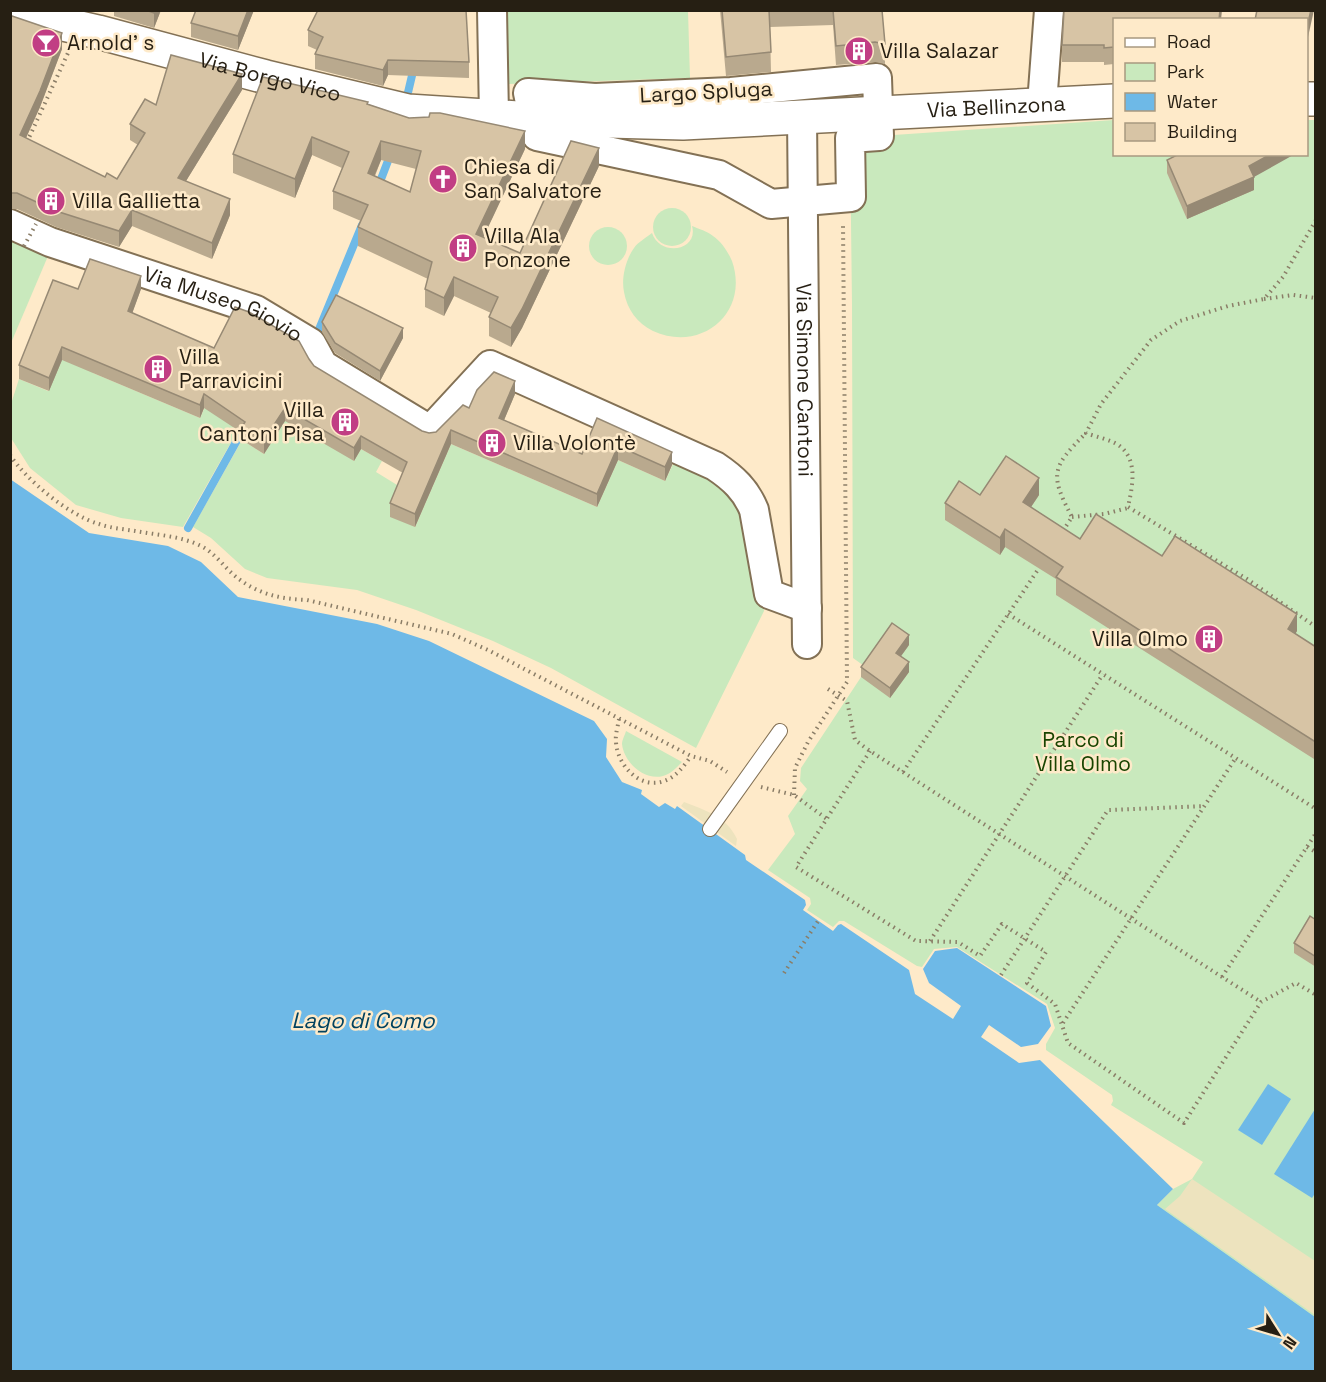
<svg xmlns="http://www.w3.org/2000/svg" width="1326" height="1382" font-family="'Space Grotesk',sans-serif">
  <style>
    .green { fill: #c9e9bd }
    .sand { fill: #ede3be }
    .water { fill: #6eb9e7 }
    .lines { fill: none; stroke-linecap: round; stroke-linejoin: round }
    .stream { stroke: #6eb9e7; stroke-width: 8 }
    .service-casing { stroke: #837155; stroke-width: 16 }
    .minor-casing { stroke: #837155; stroke-width: 32 }
    .secondary-casing { stroke: #837155; stroke-width: 36 }
    .path { stroke: #8a7d67; stroke-width: 4; stroke-dasharray: 1.5 4.5; stroke-linecap: butt }
    .service { stroke: #fff; stroke-width: 14 }
    .minor { stroke: #fff; stroke-width: 28 }
    .secondary { stroke: #fff; stroke-width: 33 }
    .path-bridge { stroke: #8a7d67; stroke-width: 4; stroke-dasharray: 1.5 4.5; stroke-linecap: butt }
    .wall { fill: #b9a98e; fill-rule: evenodd }
    .shaded-wall { fill: #968974 }
    .building { fill: #d7c4a5; stroke: #968974; stroke-width: 1.5; fill-rule: evenodd }
    .labels { text-anchor: middle; stroke-width: 5; stroke-linejoin: round; paint-order: stroke }
    .poi-label { font-size: 21px; fill: #261f13; stroke: #feeac9; text-anchor: start }
    .street-label { font-size: 21px; fill: #261f13; stroke: #feeac9 }
    .park-label { font-size: 21px; fill: #194400; stroke: #feeac9 }
    .water-label { font-size: 22px; font-style: italic; fill: #004260; stroke: #feeac9 }
  </style>
  <rect width="100%" height="100%" fill="#feeac9"/>
  <g class="green">
    <polygon points="506,11 688,11 690,78 509,84"/>
    <polygon points="1114,120 1114,154 1306,154 1307,120 1315,120 1315,1317 1157,1205 1173,1189 1192,1179 1203,1162 1111,1105 1113,1101 1112,1095 1046,1050 1046,1044 1055,1028 1047,1004 957,947 934,949 922,967 917,966 844,921 839,921 833,927 807,910 811,904 810,898 768,870 795,834 788,816 807,789 800,781 801,768 867,668 853,658 852,304 850,138"/>
    <circle cx="672" cy="227" r="19"/>
    <path d="M692,226C699,229 707,231 713,236C722,242 728,252 732,261C750,313 701,353 653,331C637,323 627,309 624,292C621,278 626,259 634,248C638,242 646,238 652,233C661,258 699,250 692,226Z"/>
    <circle cx="608" cy="246" r="19"/>
    <polygon points="11,239 48,256 11,343"/>
    <polygon points="75,328 93,373 200,418 211,393 234,427 238,430 183,527 121,518 76,505 30,468 11,438 10,407 19,379 48,391"/>
    <polygon points="291,410 354,461 361,449 382,461 376,472 402,488 415,527 451,444 597,507 618,460 665,481 676,458 712,474 747,512 764,611 696,748 551,668 493,641 416,610 357,590 267,578 245,569 211,538 193,527 242,440 264,454"/>
    <path d="M626,731L682,762C676,768 671,774 663,776C645,781 624,763 622,744C622,740 625,735 626,731Z"/>
  </g>
  <g class="sand">
    <path d="M684,802C705,810 727,817 737,839L736,846L681,806Z"/>
    <polygon points="1192,1179 1315,1261 1315,1315 1165,1209 1180,1196"/>
  </g>
  <g class="water">
    <polygon points="10,479 89,533 168,546 201,562 238,597 377,624 429,641 594,721 607,739 606,757 622,782 642,790 641,794 659,807 665,803 675,809 677,806 745,855 746,860 805,900 806,905 803,910 833,931 838,925 841,924 909,970 915,994 953,1019 961,1006 929,983 923,969 935,951 957,948 1046,1006 1051,1026 1038,1044 1021,1047 989,1025 981,1037 1019,1063 1040,1060 1173,1189 1157,1205 1315,1317 1315,1371 11,1371"/>
    <polygon points="1268,1084 1291,1099 1262,1145 1238,1130"/>
    <polygon points="1315,1109 1316,1192 1312,1198 1274,1174"/>
  </g>
  <g class="lines">
    <g class="stream">
      <polyline points="406,101 414,67"/>
      <polyline points="378,187 391,153"/>
      <polyline points="315,339 362,225"/>
      <polyline points="188,528 240,435 247,425"/>
    </g>
    <g class="service-casing">
      <polyline id="service" points="710,829 780,731"/>
    </g>
    <g class="minor-casing">
      <g id="minor">
        <polyline points="492,10 494,116"/>
        <polygon points="877,78 879,136 850,138 851,197 771,204 719,175 537,136 528,93 595,98 731,92"/>
        <polyline points="1042,104 1049,10"/>
        <path id="s1" d="M802,116L807,644"/>
        <path id="s2" d="M10,224L50,242L256,310L311,343L323,365L430,430L490,365L715,466C733,478 746,490 754,510L769,594L807,608"/>
      </g>
    </g>
    <g class="secondary-casing">
      <g id="secondary">
        <path id="s3" d="M10,12L98,32L266,77L408,111L533,119L683,123L1114,101"/>
        <polyline points="1306,99 1316,99"/>
      </g>
    </g>
    <g class="path">
      <polyline points="27,142 68,53"/>
      <path d="M1316,220L1283,277L1264,299L1228,306L1180,321L1151,340L1101,404L1086,433C1096,437 1114,440 1122,448C1138,463 1132,488 1128,507L1247,579L1316,627"/>
      <polyline points="1264,299 1293,295 1316,298"/>
      <path d="M10,455C26,480 70,516 99,524C110,528 123,529 135,531C157,535 181,536 201,546C215,553 224,567 235,576C257,594 280,599 307,600L452,634L488,650L691,756L710,761L727,772"/>
      <polyline points="1072,517 1104,514 1128,508"/>
      <path d="M1063,531L1072,517C1049,474 1052,467 1086,433"/>
      <polyline points="1008,614 1316,809"/>
      <polyline points="828,689 847,701 855,740 870,751 1261,1002"/>
      <path d="M619,719C618,726 615,735 616,742C617,764 639,790 664,781C676,777 684,766 691,756"/>
      <polyline points="870,751 796,867 916,941 958,942 980,956 1002,924 1046,952 1027,983 1055,1004 1068,1043 1184,1123 1261,1002 1296,983 1316,995"/>
      <polyline points="903,772 1041,565"/>
      <polyline points="761,787 794,795 827,819"/>
      <polyline points="794,795 795,768 808,742 847,682 843,223"/>
      <polyline points="1307,847 1316,852"/>
      <polyline points="930,941 1103,674"/>
      <polyline points="784,973 820,918"/>
      <polyline points="1001,975 1108,810 1204,806"/>
      <polyline points="1222,977 1316,833"/>
      <polyline points="1063,1023 1235,759"/>
    </g>
    <use href="#service" class="service"/>
    <use href="#minor" class="minor"/>
    <use href="#secondary" class="secondary"/>
    <polyline class="path-bridge" points="24,246 36,224"/>
  </g>
  <g class="wall">
    <polygon points="114,10 161,10 154,28 114,16"/>
    <polygon points="196,10 254,10 238,50 191,37 191,23"/>
    <polygon points="720,10 882,10 885,44 885,64 875,62 836,65 833,25 770,27 771,72 726,76"/>
    <polygon points="10,19 62,49 40,107 26,138 105,177 117,179 138,145 130,140 130,124 156,105 242,90 186,181 230,215 212,259 132,226 119,247 56,227 17,209 10,209"/>
    <polygon points="1114,20 1114,64 1104,65 1104,62 1062,62 1062,45"/>
    <polygon points="308,30 469,62 469,78 388,75 383,86 315,69 315,54 317,50 308,46"/>
    <path d="M368,104L409,118L525,149L483,237L520,253L599,166L522,328L511,347L489,336V317L491,313L454,296L444,316L425,307V289L428,279L358,246V227L361,221L333,209V191L342,168L312,155L295,198L233,173V154ZM381,160L416,169L410,192L375,176Z"/>
    <polygon points="1167,160 1254,177 1254,190 1187,219 1167,173"/>
    <polygon points="78,289 141,289 132,313 214,348 309,359 314,366 422,431 429,433 436,432 469,408 515,394 504,420 582,454 597,418 672,465 665,481 618,460 597,507 451,444 415,527 390,517 390,503 403,473 361,449 354,461 285,421 264,454 242,440 242,433 204,408 200,418 62,360 49,391 19,379 19,365"/>
    <polygon points="322,322 403,338 380,381 335,353 322,332"/>
    <polygon points="980,495 1039,495 1031,507 1080,539 1162,556 1297,631 1295,634 1316,647 1316,756 1314,759 1056,595 1056,579 1005,547 1000,555 945,520 945,503"/>
    <polygon points="909,645 901,656 909,672 890,698 861,677 861,667"/>
    <polygon points="1316,920 1316,967 1294,953 1294,943"/>
  </g>
  <g class="shaded-wall">
    <polygon points="155,10 161,10 154,28 154,13"/>
    <polygon points="248,10 254,10 238,50 238,36"/>
    <polygon points="1220,10 1222,10 1221,20 1219,20"/>
    <polygon points="1311,10 1314,10 1306,46 1306,31"/>
    <polygon points="62,33 62,49 40,107 20,151 20,135"/>
    <polygon points="388,60 388,75 383,86 383,70"/>
    <polygon points="242,74 242,90 178,194 178,178"/>
    <polygon points="525,131 525,149 476,253 476,234"/>
    <polygon points="312,137 312,155 295,198 295,179"/>
    <polygon points="381,141 381,160 368,191 368,173"/>
    <polygon points="599,148 599,166 522,328 511,347 511,328"/>
    <polygon points="1271,154 1295,154 1254,177 1254,190 1187,219 1187,206 1249,166"/>
    <polygon points="230,199 230,215 212,259 212,243"/>
    <polygon points="132,210 132,226 119,247 119,231"/>
    <polygon points="141,276 141,289 128,325 128,311"/>
    <polygon points="454,277 454,296 444,316 444,298"/>
    <polygon points="403,328 403,338 380,381 380,371"/>
    <polygon points="62,347 62,360 49,391 49,378"/>
    <polygon points="515,381 515,394 499,432 499,418"/>
    <polygon points="204,394 204,408 200,418 200,405"/>
    <polygon points="285,408 285,421 264,454 264,440"/>
    <polygon points="451,430 451,444 415,527 415,514"/>
    <polygon points="361,436 361,449 354,461 354,448"/>
    <polygon points="618,446 618,460 597,507 597,494"/>
    <polygon points="672,452 672,465 665,481 665,467"/>
    <polygon points="1039,478 1039,495 1023,519 1023,502"/>
    <polygon points="1005,529 1005,547 1000,555 1000,538"/>
    <polygon points="1297,614 1297,631 1288,646 1288,629"/>
    <polygon points="909,635 909,645 896,663 896,653"/>
    <polygon points="909,662 909,672 890,698 890,688"/>
    <polygon points="1316,739 1316,756 1314,759 1314,741"/>
  </g>
  <g class="building">
    <polygon points="146,10 155,10 154,13"/>
    <polygon points="196,10 248,10 238,36 191,23"/>
    <polygon points="318,10 466,10 469,62 388,60 383,70 315,54 323,37 308,30"/>
    <polygon points="722,10 769,10 771,52 726,57"/>
    <polygon points="833,10 882,10 885,44 875,42 836,46"/>
    <polygon points="1064,10 1100,11 1220,10 1219,20 1114,20 1114,47 1104,48 1104,45 1062,45"/>
    <polygon points="1257,10 1311,10 1306,31 1306,20 1255,20"/>
    <polygon points="12,16 62,33 40,91 20,135 105,177 107,173 117,179 145,133 130,124 145,99 156,105 171,55 242,74 178,178 230,199 212,243 132,210 119,231 56,211 17,193 10,193 10,19"/>
    <path d="M263,77L368,102L367,104L409,118L429,117L430,113H440L525,131L476,234L520,253L571,141L599,148L522,309L511,328L489,317L498,297L454,277L444,298L425,289L432,262L358,227L368,205L333,191L349,152L312,137L295,179L233,154ZM381,141L421,151L410,192L368,173Z"/>
    <polygon points="1179,154 1271,154 1249,166 1254,177 1187,206 1167,160"/>
    <polygon points="90,259 141,276 128,311 214,348 235,307 249,312 299,341 309,359 314,366 422,431 429,433 436,432 463,405 469,408 477,390 494,372 515,381 499,418 582,454 597,418 672,452 665,467 618,446 597,494 451,430 415,514 390,503 407,462 361,436 354,448 285,408 264,440 242,427 245,422 204,394 200,405 62,347 49,378 19,365 53,280 78,289"/>
    <polygon points="336,295 403,328 380,371 335,343 322,322"/>
    <polygon points="1006,456 1039,478 1023,502 1080,539 1096,514 1162,556 1175,536 1297,614 1288,629 1316,647 1316,739 1314,741 1056,577 1063,567 1005,529 1000,538 945,503 959,481 980,495"/>
    <polygon points="892,623 909,635 896,653 909,662 890,688 861,667"/>
    <polygon points="1310,916 1316,920 1316,957 1294,943"/>
  </g>
  <defs>
    <g id="bar-disc" transform="scale(1.5)"><circle r="9.5" fill="#c13e84" stroke="#feeac9"/><path d="M-6-5H6L.8 .8V4.5H3.5V6h-7V4.5H-.8V.8Z" fill="#fff"/></g>
    <g id="building-disc" transform="scale(1.5)"><circle r="9.5" fill="#c13e84" stroke="#feeac9"/><path d="M-4-6H4V6H1V3H-1V6H-4ZM-2.5-4.3h1.7v1.8h-1.7ZM.8-4.3h1.7v1.8H.8ZM-2.5-1h1.7V.8h-1.7ZM.8-1h1.7V.8H.8Z" fill="#fff"/></g>
    <g id="church-disc" transform="scale(1.5)"><circle r="9.5" fill="#c13e84" stroke="#feeac9"/><path d="M-1.2-6h2.4v3.5h3.3v2.4h-3.3V6h-2.4V-.1h-3.3v-2.4h3.3Z" fill="#fff"/></g>
  </defs>
  <g fill-rule="evenodd">
    <use href="#bar-disc" x="46" y="43"/>
    <use href="#building-disc" x="859" y="51"/>
    <use href="#church-disc" x="443" y="179"/>
    <use href="#building-disc" x="51" y="201"/>
    <use href="#building-disc" x="463" y="248"/>
    <use href="#building-disc" x="158" y="369"/>
    <use href="#building-disc" x="345" y="422"/>
    <use href="#building-disc" x="492" y="443"/>
    <use href="#building-disc" x="1209" y="639"/>
  </g>
  <g class="labels">
    <g class="poi-label">
      <text x="67" y="50">Arnold' s</text>
      <text x="880" y="58">Villa Salazar</text>
      <text x="464" y="174">Chiesa di<tspan x="464" dy="24">San Salvatore</tspan></text>
      <text x="72" y="208">Villa Gallietta</text>
      <text x="484" y="243">Villa Ala<tspan x="484" dy="24">Ponzone</tspan></text>
      <text x="179" y="364">Villa<tspan x="179" dy="24">Parravicini</tspan></text>
      <text x="324" y="417" text-anchor="end">Villa<tspan x="324" dy="24">Cantoni Pisa</tspan></text>
      <text x="513" y="450">Villa Volontè</text>
      <text x="1188" y="646" text-anchor="end">Villa Olmo</text>
    </g>
    <g class="street-label">
      <text dy="7" stroke="none"><textPath href="#s3" startOffset="268">Via Borgo Vico</textPath></text>
      <text transform="translate(706 92) rotate(-3)" y="7">Largo Spluga</text>
      <text dy="7" stroke="none"><textPath href="#s3" startOffset="999">Via Bellinzona</textPath></text>
      <text dy="7" stroke="none"><textPath href="#s2" startOffset="228">Via Museo Giovio</textPath></text>
      <text dy="7" stroke="none"><textPath href="#s1" startOffset="264">Via Simone Cantoni</textPath></text>
    </g>
    <g class="park-label">
      <text x="1083" y="747">Parco di<tspan x="1083" dy="24">Villa Olmo</tspan></text>
    </g>
    <g class="water-label">
      <text x="363" y="1028">Lago di Como</text>
    </g>
  </g>
  <rect width="1326" height="1382" fill="none" stroke="#261f13" stroke-width="24"/>
  <rect x="1113" y="18" width="195" height="138" fill="#feeac9" stroke="#a89980" stroke-width="1.5"/>
  <rect x="1125" y="38" width="30" height="9" fill="#ffffff" stroke="#a89980" stroke-width="1.5"/>
  <text x="1167" y="48" font-size="18" fill="#261f13">Road</text>
  <rect x="1125" y="63" width="30" height="18" fill="#c9e9bd" stroke="#a89980" stroke-width="1.5"/>
  <text x="1167" y="78" font-size="18" fill="#261f13">Park</text>
  <rect x="1125" y="93" width="30" height="18" fill="#6eb9e7" stroke="#a89980" stroke-width="1.5"/>
  <text x="1167" y="108" font-size="18" fill="#261f13">Water</text>
  <rect x="1125" y="123" width="30" height="18" fill="#d7c4a5" stroke="#a89980" stroke-width="1.5"/>
  <text x="1167" y="138" font-size="18" fill="#261f13">Building</text>
  <g transform="translate(1278 1334) rotate(127)" stroke="#feeac9" stroke-width="4.5" paint-order="stroke">
  <path d="M0-4.5L10 22L0 15L-10 22Z" fill="#261f13"/>
  <text y="-9" font-size="16" font-weight="bold" text-anchor="middle" fill="#261f13">N</text>
  </g>
</svg>
